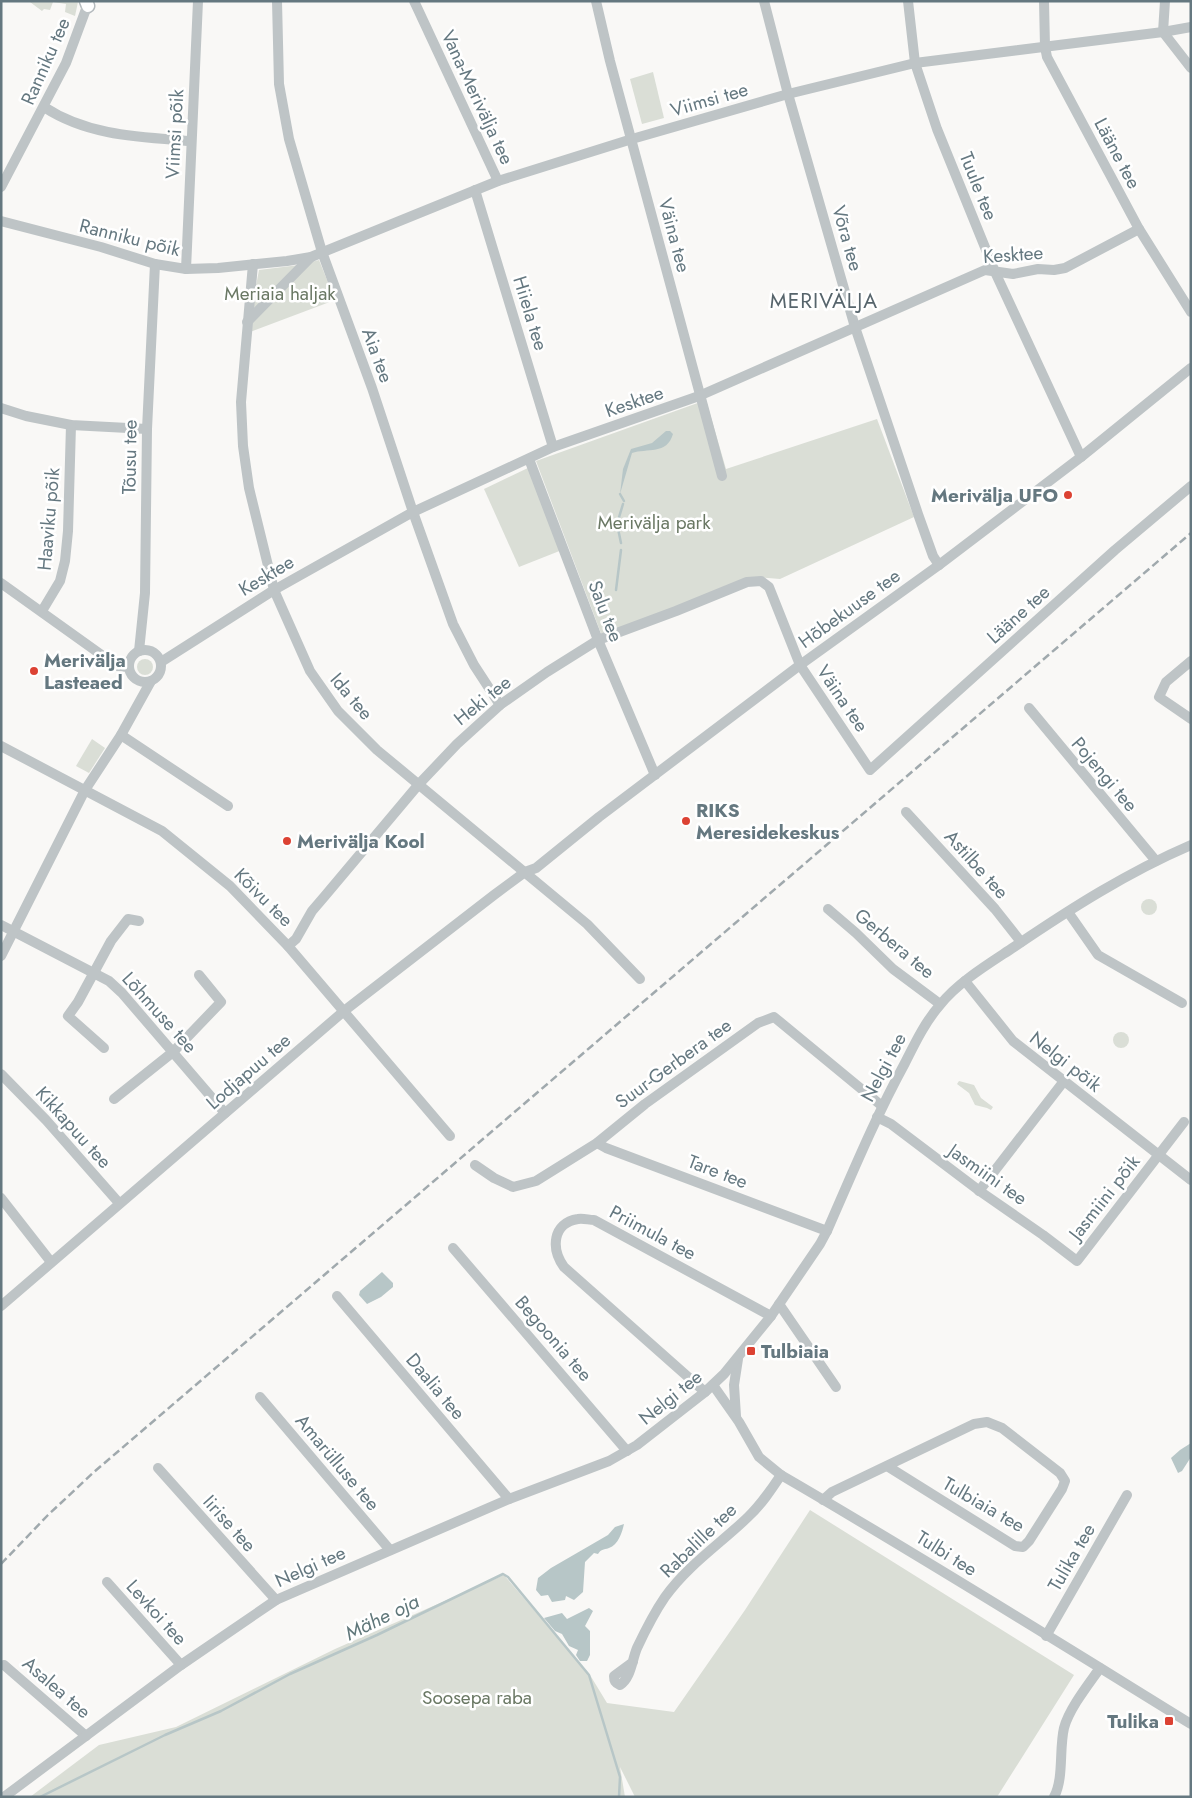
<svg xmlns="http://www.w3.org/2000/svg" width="1192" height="1798" font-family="Jost,sans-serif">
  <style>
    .green { fill: #daded6 }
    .water { fill: #b7c6c7 }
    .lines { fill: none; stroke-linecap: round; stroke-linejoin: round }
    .stream { stroke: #b7c6c7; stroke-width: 2.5 }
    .major-casing { stroke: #b4babd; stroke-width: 15 }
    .minor { stroke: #bec4c6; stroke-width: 10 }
    .major { stroke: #fff; stroke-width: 12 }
    .rail { stroke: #a0a9ad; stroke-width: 2.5; stroke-dasharray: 8 4; stroke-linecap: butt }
    .poi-dot { fill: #dc4233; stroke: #fff; stroke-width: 2 }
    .labels { text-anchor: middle; stroke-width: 5; stroke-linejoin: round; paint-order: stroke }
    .street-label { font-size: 19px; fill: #657880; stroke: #fff }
    .park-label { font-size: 19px; fill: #6a7864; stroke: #fff }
    .poi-label { font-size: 19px; font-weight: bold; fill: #657880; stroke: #fff; text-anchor: start }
    .water-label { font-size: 20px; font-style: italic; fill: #60777a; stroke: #fff }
    .quarter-label { font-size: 21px; letter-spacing: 1px; fill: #57656c; stroke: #fff }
  </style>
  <rect width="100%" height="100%" fill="#f9f8f6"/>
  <g class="green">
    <polygon points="36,1 78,1 78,2 75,16 65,12 66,4 53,2 50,10 44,9 42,11 30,2"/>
    <polygon points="653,72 664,118 642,124 630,79"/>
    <polygon points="319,260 335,300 250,332 251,312 259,270 299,265"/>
    <polygon points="706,400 726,469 877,419 914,517 780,579 755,577 602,636 536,461"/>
    <polygon points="530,467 562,550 519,567 484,489"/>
    <circle cx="145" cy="667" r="8"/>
    <polygon points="92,739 105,748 89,773 76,766"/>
    <circle cx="1149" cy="907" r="8"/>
    <circle cx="1121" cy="1040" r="8"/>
    <polygon points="959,1081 974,1085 981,1098 993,1107 991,1110 987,1108 975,1105 969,1093 957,1084"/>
    <polygon points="810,1510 1074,1675 997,1797 635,1797 620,1767 625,1797 30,1797 99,1745 176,1727 335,1649 504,1575 590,1675 607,1703 674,1712 745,1610"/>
  </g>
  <g class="water">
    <path d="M666,431H670L673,434C667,455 647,448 632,453L620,494L623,469L631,449L652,443Z"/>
    <polygon points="382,1272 393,1283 393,1287 381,1297 367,1304 359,1295 360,1291"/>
    <polygon points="1191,1443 1191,1457 1182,1471 1178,1473 1171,1458 1180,1450"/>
    <path d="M624,1524C622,1533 618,1545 609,1548C603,1550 601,1549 598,1554L594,1553L585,1562L583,1592L574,1600L566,1596L565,1600L552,1602L548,1595L541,1596L536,1590L538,1578L551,1568L608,1535L615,1527Z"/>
    <polygon points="589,1608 593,1611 585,1626 590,1631 590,1655 587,1661 580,1661 576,1655 578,1650 569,1646 562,1634 555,1631 544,1618 562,1613 567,1619"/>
  </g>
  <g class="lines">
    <g class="stream">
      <polyline points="620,494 624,501"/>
      <polyline points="621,543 617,524 623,504"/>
      <polyline points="616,590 621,550"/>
      <polyline points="40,1797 165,1735 221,1711 290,1674 377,1635 503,1574 508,1577 589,1675 620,1777 619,1797"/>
    </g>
    <g class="major-casing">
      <polyline id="major" points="86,1 88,6"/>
    </g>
    <g class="minor">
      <polyline points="277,1 279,84 289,139 322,252 372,388 413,512 453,624 474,665 500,705"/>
      <polyline points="414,1 498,181"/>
      <polyline points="596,1 610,61 722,476"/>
      <polyline points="764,1 788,94 855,327 918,514 933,556 939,565"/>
      <polyline points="908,1 915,63 937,129 995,272 1081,457"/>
      <polyline points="1044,1 1045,47 1047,57 1139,229 1191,312"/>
      <polyline points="1165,1 1163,32 1191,68"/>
      <path d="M44,107C88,136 140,137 191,141"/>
      <polyline points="1,187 66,63 89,1"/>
      <polyline points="475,190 553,447"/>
      <polyline points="1,221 101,247 155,264 186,269 218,268 287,261 311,257 498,181 632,139 788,94 915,63 1163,32 1191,27"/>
      <polyline points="253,264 241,402 243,446 249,488 274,590 310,671 338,711 377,750 587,924 640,979"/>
      <polyline points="186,269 198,1"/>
      <polyline points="247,322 311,257"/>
      <polyline points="1,408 26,416 71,425 147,429"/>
      <polyline points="529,459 598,640 655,775"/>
      <polyline points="1,583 117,666 129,667"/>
      <polyline points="42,611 60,581 65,561 68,531 71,425"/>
      <circle cx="145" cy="666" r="16"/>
      <polyline points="139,651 145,593 147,429 155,264"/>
      <polyline points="1191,661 1166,682 1159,697 1191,719"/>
      <polyline points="161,662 274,590 413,512 553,447 699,396 985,270 1013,274 1038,269 1054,270 1065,268 1139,229"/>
      <polyline points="1029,708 1156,861"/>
      <polyline points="121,735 228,806"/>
      <polyline points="1,746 162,831 230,886 288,946 450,1136"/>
      <polyline points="906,812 995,909 1021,942"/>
      <polyline points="828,909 856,933 893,969 940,1004"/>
      <polyline points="1068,912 1098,955 1182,1003"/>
      <polyline points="1,925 109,981 122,993 225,1113"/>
      <polyline points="288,946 296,939 312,911 324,897 419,784 457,744 500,705 547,672 598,640 676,611 747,582 761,581 769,587 800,665 870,770 1115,550 1191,486"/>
      <polyline points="1,956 85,790 121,735 151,681"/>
      <polyline points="965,981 1013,1041 1191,1180"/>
      <polyline points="104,1048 68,1016 78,1002 111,941 128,919 139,921"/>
      <polyline points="1,1074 46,1120 119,1203"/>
      <polyline points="114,1099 173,1052 221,1002 199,975"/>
      <polyline points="877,1117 891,1124 981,1192 1043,1235 1077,1261 1184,1122"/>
      <polyline points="597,1143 606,1148 827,1231"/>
      <polyline points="475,1165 494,1178 513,1187 536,1181 597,1143 645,1104 758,1023 774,1017 882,1106"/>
      <polyline points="979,1191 1064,1081"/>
      <polyline points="1,1198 51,1262"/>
      <polyline points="453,1248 627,1451"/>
      <polyline points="337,1296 509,1499"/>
      <polyline points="779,1304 836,1387"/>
      <polyline points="1,1306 344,1011 494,895 525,872 536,868 599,817 800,665 939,565 1081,457 1191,368"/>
      <path d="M713,1385L739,1422L759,1457L781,1475C919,1555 1055,1640 1191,1724"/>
      <path d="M705,1392L564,1267C551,1249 552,1223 578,1219C583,1218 589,1220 594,1220L771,1316"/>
      <polyline points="260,1397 390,1550"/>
      <polyline points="736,1416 734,1385 738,1359"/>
      <polyline points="158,1468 276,1600"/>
      <polyline points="823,1500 832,1492 974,1424 987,1422 1002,1428 1060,1473 1065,1481 1062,1489 1029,1541 1023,1547 1015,1546 887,1466"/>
      <polyline points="107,1582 181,1665"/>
      <polyline points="1046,1636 1127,1495"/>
      <path d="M633,1662L614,1676C614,1681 615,1683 620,1685C631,1678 632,1660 637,1648C645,1631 654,1613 665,1597C688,1565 720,1544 748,1517C761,1505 771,1490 781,1475"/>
      <polyline points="4,1665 86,1736"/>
      <path d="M4,1797L181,1665L276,1600L509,1499L609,1461L637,1445L705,1392L724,1374L771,1316L820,1244L827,1231C852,1174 875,1118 905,1063C915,1043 925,1022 940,1005C958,982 990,963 1014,947C1070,909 1128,872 1191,845"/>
      <path d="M1054,1797C1064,1779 1059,1749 1064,1728C1069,1709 1088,1685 1100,1668"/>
    </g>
    <use href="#major" class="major"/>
    <polyline class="rail" points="1,1564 48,1515 94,1472 1191,533"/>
  </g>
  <g class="poi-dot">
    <circle cx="1068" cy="495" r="5"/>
    <circle cx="34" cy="671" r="5"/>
    <circle cx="686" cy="821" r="5"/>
    <circle cx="287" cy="841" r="5"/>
    <rect x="746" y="1346" width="10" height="10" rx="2.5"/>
    <rect x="1164" y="1716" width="10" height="10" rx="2.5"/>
  </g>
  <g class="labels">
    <g class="street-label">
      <text transform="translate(45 61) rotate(-66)" y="7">Ranniku tee</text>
      <text transform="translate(478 97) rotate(65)" y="7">Vana-Merivälja tee</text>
      <text transform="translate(709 99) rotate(-16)" y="7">Viimsi tee</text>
      <text transform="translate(174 134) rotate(-87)" y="7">Viimsi põik</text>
      <text transform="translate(1118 153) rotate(62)" y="7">Lääne tee</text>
      <text transform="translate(979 186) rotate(68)" y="7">Tuule tee</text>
      <text transform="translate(675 235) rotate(75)" y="7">Väina tee</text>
      <text transform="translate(130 237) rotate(14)" y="7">Ranniku põik</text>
      <text transform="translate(848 238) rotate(74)" y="7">Võra tee</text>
      <text transform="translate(1013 254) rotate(-4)" y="7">Kesktee</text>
      <text transform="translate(531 313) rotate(73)" y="7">Hiiela tee</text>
      <text transform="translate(378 355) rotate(70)" y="7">Aia tee</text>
      <text transform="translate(634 401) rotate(-19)" y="7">Kesktee</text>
      <text transform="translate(129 457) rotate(-89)" y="7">Tõusu tee</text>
      <text transform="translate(48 519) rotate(-85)" y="7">Haaviku põik</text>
      <text transform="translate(266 575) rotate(-31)" y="7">Kesktee</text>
      <text transform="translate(849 608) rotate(-36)" y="7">Hõbekuuse tee</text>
      <text transform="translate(606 611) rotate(69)" y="7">Salu tee</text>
      <text transform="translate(1018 614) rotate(-42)" y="7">Lääne tee</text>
      <text transform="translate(352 696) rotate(50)" y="7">Ida tee</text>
      <text transform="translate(843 698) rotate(56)" y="7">Väina tee</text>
      <text transform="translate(482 700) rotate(-39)" y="7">Heki tee</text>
      <text transform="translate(1105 774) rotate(50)" y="7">Pojengi tee</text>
      <text transform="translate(977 864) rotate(48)" y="7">Astilbe tee</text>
      <text transform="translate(264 897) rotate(45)" y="7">Kõivu tee</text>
      <text transform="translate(895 943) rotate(40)" y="7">Gerbera tee</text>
      <text transform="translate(160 1012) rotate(48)" y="7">Lõhmuse tee</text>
      <text transform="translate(1066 1061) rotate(38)" y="7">Nelgi põik</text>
      <text transform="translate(673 1063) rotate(-36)" y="7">Suur-Gerbera tee</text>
      <text transform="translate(883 1067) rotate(-62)" y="7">Nelgi tee</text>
      <text transform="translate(248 1071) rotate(-41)" y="7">Lodjapuu tee</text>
      <text transform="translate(74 1127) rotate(48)" y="7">Kikkapuu tee</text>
      <text transform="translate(718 1171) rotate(21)" y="7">Tare tee</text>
      <text transform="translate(988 1174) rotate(35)" y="7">Jasmiini tee</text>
      <text transform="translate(1104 1197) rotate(-52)" y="7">Jasmiini põik</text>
      <text transform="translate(653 1232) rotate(28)" y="7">Priimula tee</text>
      <text transform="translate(554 1338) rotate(49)" y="7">Begoonia tee</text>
      <text transform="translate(436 1386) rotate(50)" y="7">Daalia tee</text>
      <text transform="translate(670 1397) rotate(-39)" y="7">Nelgi tee</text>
      <text transform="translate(338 1462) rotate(50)" y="7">Amarülluse tee</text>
      <text transform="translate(984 1504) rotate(30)" y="7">Tulbiaia tee</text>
      <text transform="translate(230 1523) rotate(48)" y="7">Iirise tee</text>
      <text transform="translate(698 1540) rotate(-44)" y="7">Rabalille tee</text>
      <text transform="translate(947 1553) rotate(32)" y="7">Tulbi tee</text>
      <text transform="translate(1071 1557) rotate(-60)" y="7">Tulika tee</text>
      <text transform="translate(310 1566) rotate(-24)" y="7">Nelgi tee</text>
      <text transform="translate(157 1612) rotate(48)" y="7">Levkoi tee</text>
      <text transform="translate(57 1687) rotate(41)" y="7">Asalea tee</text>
    </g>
    <g class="park-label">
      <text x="280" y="300">Meriaia haljak</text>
      <text x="654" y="529">Merivälja park</text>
      <text x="477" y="1704">Soosepa raba</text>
    </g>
    <g class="poi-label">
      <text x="1058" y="502" text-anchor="end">Merivälja UFO</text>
      <text x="44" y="667">Merivälja<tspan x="44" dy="22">Lasteaed</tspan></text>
      <text x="696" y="817">RIKS<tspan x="696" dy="22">Meresidekeskus</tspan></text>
      <text x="297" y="848">Merivälja Kool</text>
      <text x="761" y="1358">Tulbiaia</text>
      <text x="1159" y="1728" text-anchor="end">Tulika</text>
    </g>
    <g class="water-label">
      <text transform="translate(382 1617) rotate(-26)" y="7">Mähe oja</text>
    </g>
    <g class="quarter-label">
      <text x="824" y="308">MERIVÄLJA</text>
    </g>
  </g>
  <rect width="1192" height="1798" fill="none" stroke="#657880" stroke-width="5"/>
</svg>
